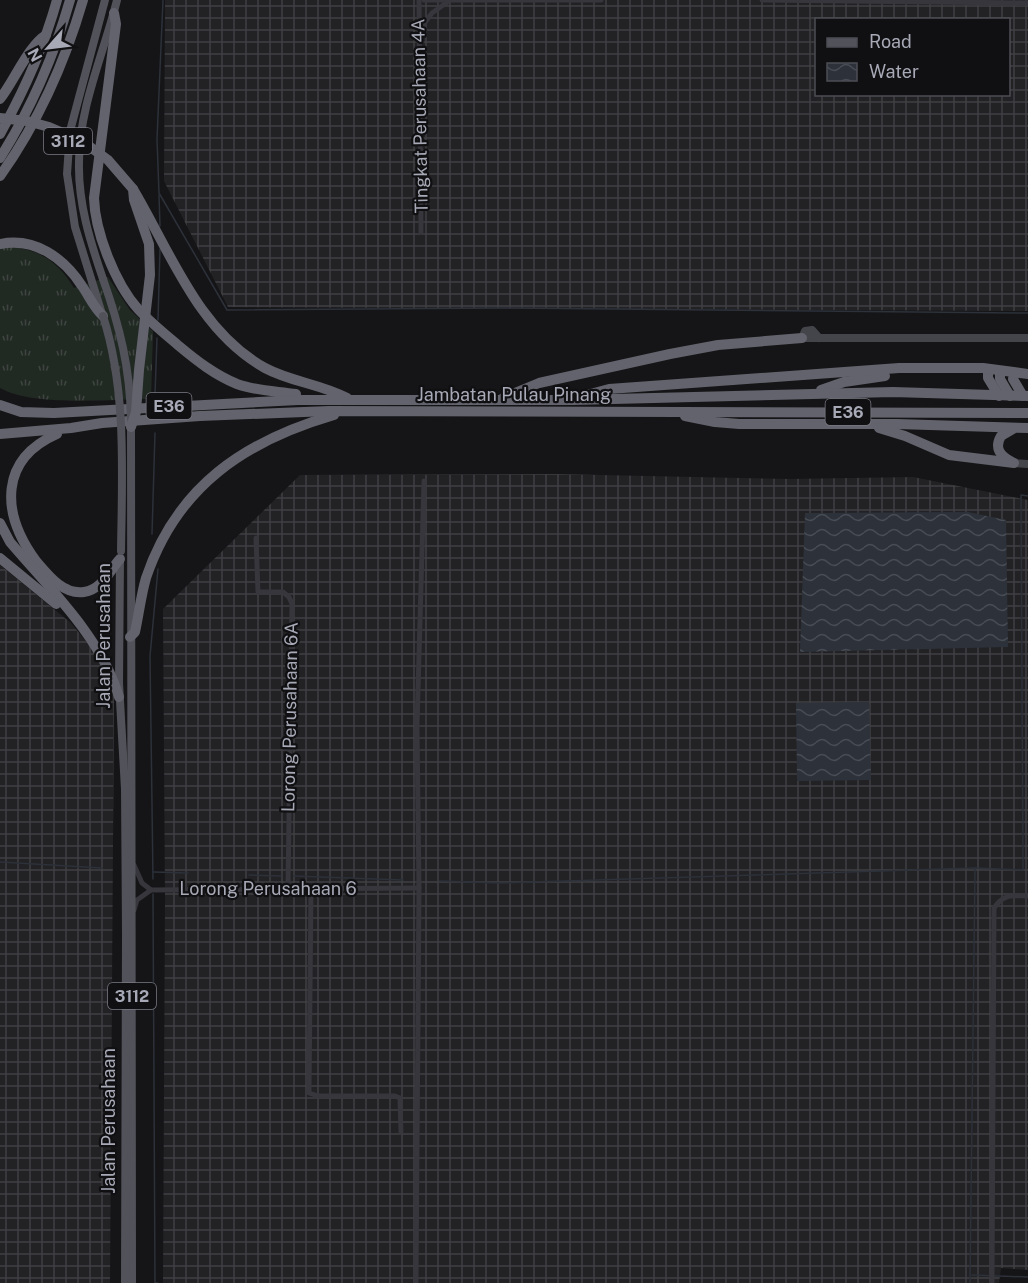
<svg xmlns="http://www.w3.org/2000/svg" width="1028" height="1283" font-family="'Public Sans',sans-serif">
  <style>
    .industrial { fill: url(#industrial-grid); fill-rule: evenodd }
    .grass { fill: url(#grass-tufts) }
    .water { fill: url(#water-waves) }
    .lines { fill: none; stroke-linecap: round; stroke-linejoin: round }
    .stream { stroke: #2c313a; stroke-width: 1.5 }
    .street { stroke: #36363c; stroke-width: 5 }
    .secondary { stroke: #44454b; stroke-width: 8 }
    .primary { stroke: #52525a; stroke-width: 8 }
    .highway { stroke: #62636c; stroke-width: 10 }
    .primary-bridge { stroke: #52525a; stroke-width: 8 }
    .highway-bridge { stroke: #62636c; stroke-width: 10 }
    .labels { text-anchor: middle; stroke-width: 4.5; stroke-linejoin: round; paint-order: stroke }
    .shield { fill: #101012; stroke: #7a7b85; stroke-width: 1.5 }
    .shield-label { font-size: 16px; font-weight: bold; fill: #a7a9b6 }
    .street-label { font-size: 18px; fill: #a7a9b6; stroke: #101012 }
  </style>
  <defs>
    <pattern id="industrial-grid" width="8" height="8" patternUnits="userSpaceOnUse" patternTransform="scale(1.5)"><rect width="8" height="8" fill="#222124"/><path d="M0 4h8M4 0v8" fill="none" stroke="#3f3e42"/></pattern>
    <pattern id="grass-tufts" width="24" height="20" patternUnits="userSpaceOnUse" patternTransform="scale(1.5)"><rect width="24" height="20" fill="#212923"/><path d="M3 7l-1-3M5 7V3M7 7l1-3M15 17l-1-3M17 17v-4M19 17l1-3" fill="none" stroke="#3e4541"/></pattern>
    <pattern id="water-waves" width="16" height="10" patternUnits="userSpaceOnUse" patternTransform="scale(1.5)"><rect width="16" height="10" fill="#2c313a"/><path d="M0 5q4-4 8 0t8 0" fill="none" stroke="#484c54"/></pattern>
  </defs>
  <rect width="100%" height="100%" fill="#151517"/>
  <g class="industrial">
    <path d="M165,0H1028V311L228,307L164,181ZM816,20H1008V94H816Z"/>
    <polygon points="554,474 790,479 913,477 1028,500 1028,1270 1001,1268 999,1283 163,1283 165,899 163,609 300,475"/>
    <polygon points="0,565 71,623 97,655 114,694 110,1283 0,1283"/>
  </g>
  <path class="grass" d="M12,247C41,250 59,263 74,288L108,277L130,310L153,331L151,399C111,399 33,407 0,388V248Z"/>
  <g class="water">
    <polygon points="968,512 1006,520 1008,647 800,652 805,513"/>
    <polygon points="869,702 871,780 797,781 796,703"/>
  </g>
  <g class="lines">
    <g class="stream">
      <polyline points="163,0 157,139 159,193 227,310 507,308 1028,313"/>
      <polyline points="159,195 160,226"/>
      <polyline points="158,320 160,249"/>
      <polyline points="155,394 157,338"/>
      <polyline points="152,534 155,433"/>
      <polyline points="0,862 102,868"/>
      <polyline points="154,872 188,873"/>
      <polyline points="249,875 281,876"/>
      <polyline points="294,876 403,880"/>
      <polyline points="153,879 150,656 158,569"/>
      <polyline points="439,881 499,883 975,868"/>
      <polyline points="153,894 155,1283 158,1283"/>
      <polyline points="972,1275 1028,1277"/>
      <polyline points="970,1283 975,868 1023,870 1021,495 1028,496"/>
    </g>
    <g class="street">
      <polyline points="419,0 421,232"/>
      <polyline points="424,0 601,0"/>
      <polyline points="762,0 1028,3"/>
      <polyline points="419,30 432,13 449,1"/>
      <polyline points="256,538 258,592 283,592 289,597 292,604 288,888"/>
      <polyline points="134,865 142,883 151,890 419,888"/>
      <polyline points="311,889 309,1093 318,1096 395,1096 400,1098 401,1132"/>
      <polyline points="134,910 137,900 151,890"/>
      <polyline points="416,1283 419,888 417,726 424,481"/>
      <path d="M992,1283L994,908C1004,893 1012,896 1028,896"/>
    </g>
    <g class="secondary">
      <polyline points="819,338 812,330 805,331 802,338 1028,338"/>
      <polyline points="1014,463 1028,464"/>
    </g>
    <g class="primary">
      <path d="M103,279C90,241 78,203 79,162C79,107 104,53 117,0"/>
      <polyline points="102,314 75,227 67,174 70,131 105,0"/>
      <polyline points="131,427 132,1283"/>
      <polyline points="120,558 119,683 125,789 126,934 125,1283"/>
    </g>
    <g class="highway">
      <path d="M114,13L116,24L94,198C95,232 115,283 138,309C150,322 165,334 179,346C197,361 215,375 237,384C256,391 275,391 296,394"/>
      <path d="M0,99C14,81 29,45 46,35"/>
      <path d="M0,134C24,91 44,47 57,0"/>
      <path d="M0,158C31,109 54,56 70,0"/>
      <path d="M0,176C37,124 65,62 83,0"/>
      <path d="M133,189C170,251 198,331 265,368C291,382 321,384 347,398"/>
      <path d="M0,244C35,237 64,258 82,286C89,296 94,308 103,316"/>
      <polyline points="988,372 988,378 999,396"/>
      <polyline points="1000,373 1000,379 1010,396"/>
      <polyline points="1014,375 1013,379 1023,396"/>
      <polyline points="821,390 844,382 885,376"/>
      <polyline points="583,396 609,389 899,368 983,368 1028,374"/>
      <polyline points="503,398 539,383 670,354 718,345 802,338"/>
      <polyline points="0,405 21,412 54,413 298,400 573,400 893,392 1028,396"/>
      <polyline points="685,416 715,422 739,424 897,424 1028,428"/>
      <polyline points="879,428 905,436 949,455 1014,463"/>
      <polyline points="0,434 71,428 102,423 200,416 329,411 1028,413"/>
      <path d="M57,434C0,459 0,512 36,561C48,575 63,595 84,592C103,589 109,571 120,559"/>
      <path d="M1012,462C1000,456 994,448 1001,436L1013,429"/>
      <path d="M0,523L10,542C50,589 101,637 119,697"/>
      <polyline points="0,558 56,604"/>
      <path d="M130,637L135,632C139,614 141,595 146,578C177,486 245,441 334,415"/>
    </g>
    <g class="primary-bridge">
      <path d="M103,279C120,327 130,368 131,419"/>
      <path d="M103,316C127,391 122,474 121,551"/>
    </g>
    <polyline class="highway-bridge" points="0,118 27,121 49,127 82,141 108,160 133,189 134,200 149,244 150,275 139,370 136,412 131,427"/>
  </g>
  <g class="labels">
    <g class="shield">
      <rect x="44" y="128" width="48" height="26" rx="4.5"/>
      <rect x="146.5" y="393" width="45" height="26" rx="4.5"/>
      <rect x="825.5" y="399" width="45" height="26" rx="4.5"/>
      <rect x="108" y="983" width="48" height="26" rx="4.5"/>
    </g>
    <g class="shield-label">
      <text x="68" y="147">3112</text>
      <text x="169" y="412">E36</text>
      <text x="848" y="418">E36</text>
      <text x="132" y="1002">3112</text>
    </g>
    <g class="street-label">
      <text transform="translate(420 116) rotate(-91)" y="6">Tingkat Perusahaan 4A</text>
      <text x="514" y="401">Jambatan Pulau Pinang</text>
      <text transform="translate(104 636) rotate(-90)" y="6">Jalan Perusahaan</text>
      <text transform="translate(290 717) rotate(-89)" y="6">Lorong Perusahaan 6A</text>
      <text x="268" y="895">Lorong Perusahaan 6</text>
      <text transform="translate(109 1121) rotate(-90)" y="6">Jalan Perusahaan</text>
    </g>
  </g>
  <rect x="815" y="18" width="195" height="78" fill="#101012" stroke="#4c4d54" stroke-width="1.5"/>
  <rect x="827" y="38" width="30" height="9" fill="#52525a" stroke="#4c4d54" stroke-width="1.5"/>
  <text x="869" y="48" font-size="18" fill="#a7a9b6">Road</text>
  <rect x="827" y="63" width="30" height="18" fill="url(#water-waves)" stroke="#4c4d54" stroke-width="1.5"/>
  <text x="869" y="78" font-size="18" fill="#a7a9b6">Water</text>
  <g transform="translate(48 48) rotate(242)" stroke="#101012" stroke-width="4.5" paint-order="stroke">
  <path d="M0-4.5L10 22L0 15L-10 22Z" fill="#a7a9b6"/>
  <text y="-9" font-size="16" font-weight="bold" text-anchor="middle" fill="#a7a9b6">N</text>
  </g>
</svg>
